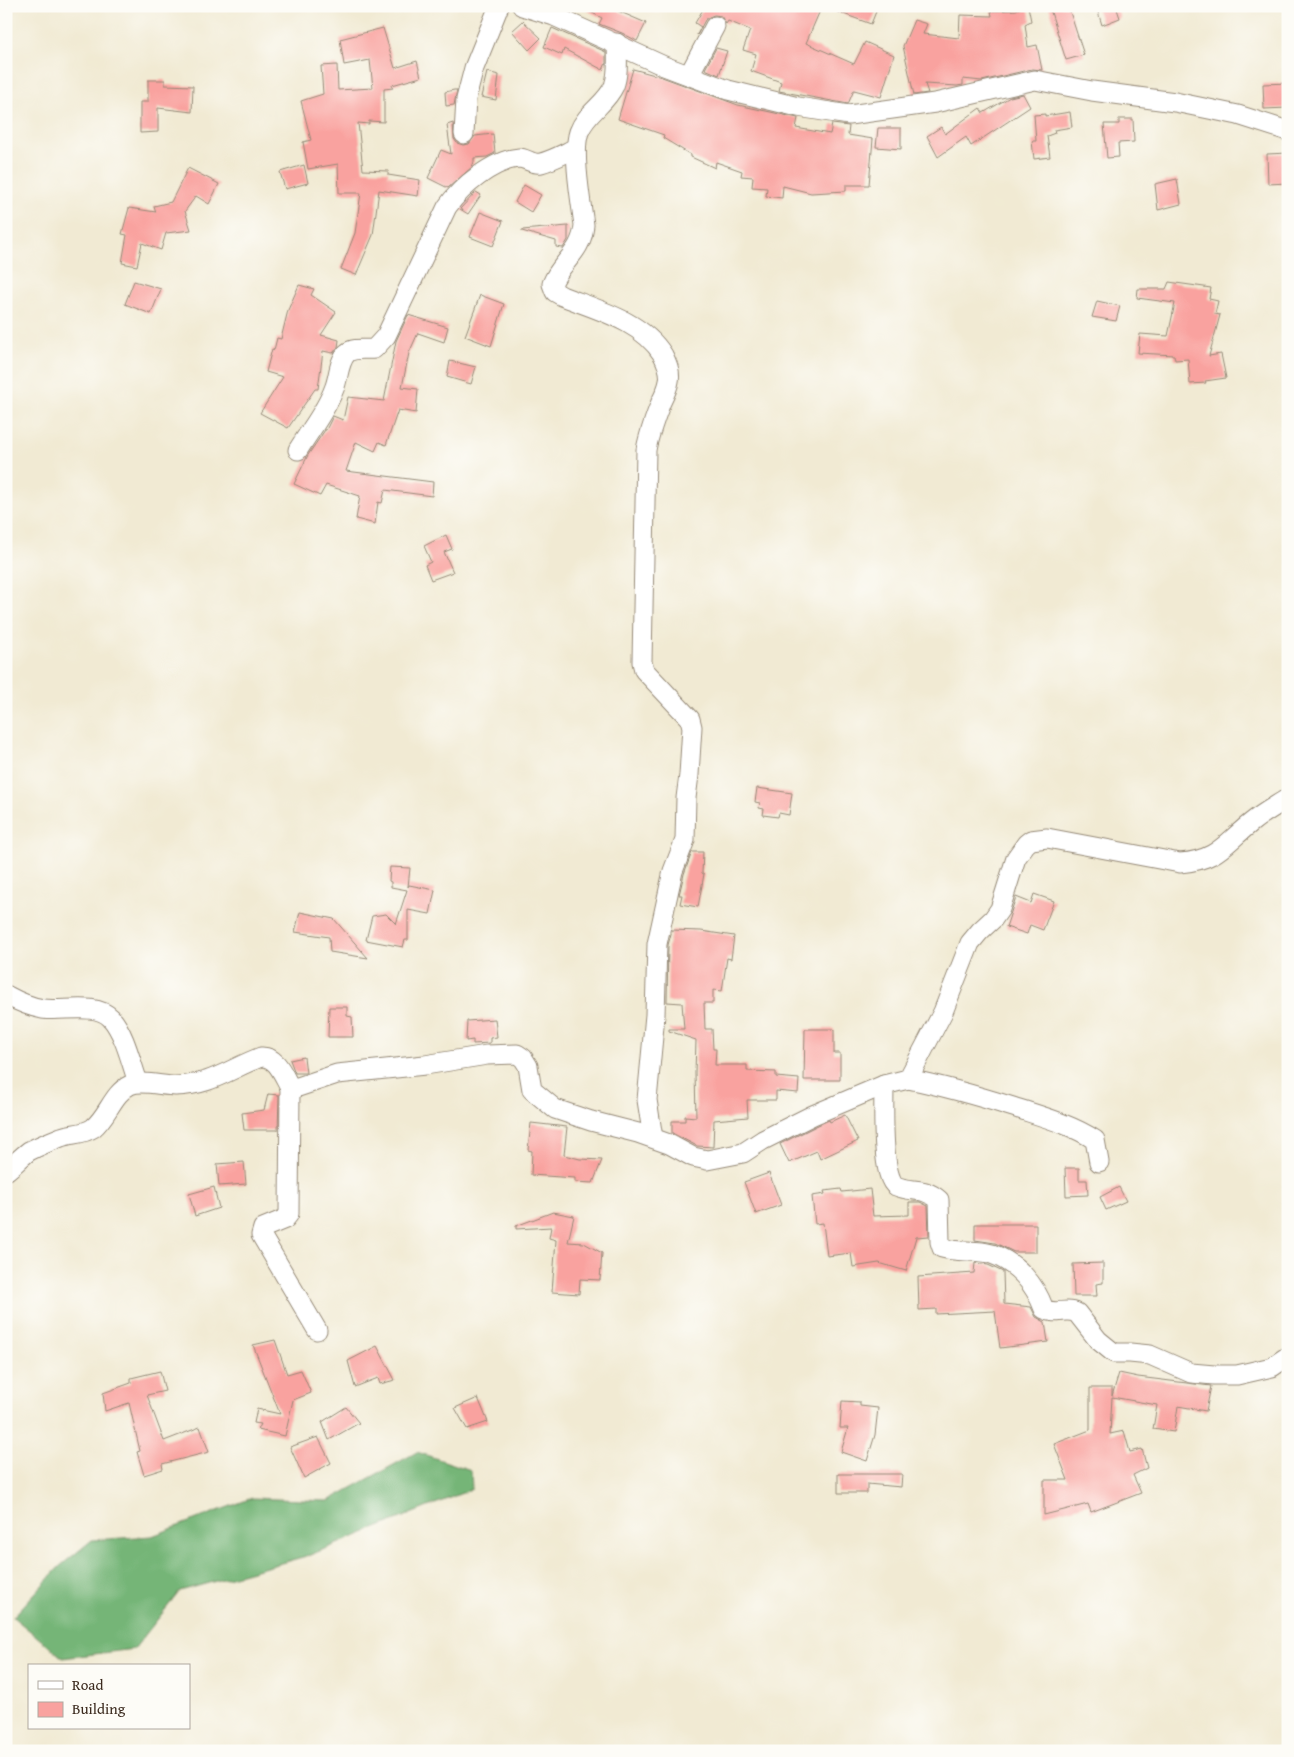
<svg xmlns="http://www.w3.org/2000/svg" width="1294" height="1757" font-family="'Gentium Book Plus',serif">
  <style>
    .forest { fill: #74b577; stroke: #58704a }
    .building { fill: #f9a29f }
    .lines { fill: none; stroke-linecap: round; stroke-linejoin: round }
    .minor-casing { stroke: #968a78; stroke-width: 21 }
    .minor { stroke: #fff; stroke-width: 19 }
  </style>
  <rect width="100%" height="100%" fill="#fdfcf7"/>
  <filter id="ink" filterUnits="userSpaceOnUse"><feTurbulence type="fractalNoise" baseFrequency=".02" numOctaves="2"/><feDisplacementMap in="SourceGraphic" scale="10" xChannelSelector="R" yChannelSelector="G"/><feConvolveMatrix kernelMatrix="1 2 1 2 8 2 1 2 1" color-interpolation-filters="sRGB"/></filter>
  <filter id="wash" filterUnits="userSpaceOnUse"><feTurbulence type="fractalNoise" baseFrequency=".0096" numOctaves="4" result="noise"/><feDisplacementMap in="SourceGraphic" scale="20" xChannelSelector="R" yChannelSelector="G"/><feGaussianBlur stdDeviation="1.12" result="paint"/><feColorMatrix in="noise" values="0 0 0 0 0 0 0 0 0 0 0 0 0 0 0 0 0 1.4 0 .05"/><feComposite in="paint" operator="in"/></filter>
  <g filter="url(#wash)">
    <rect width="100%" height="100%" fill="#f1ead3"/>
    <polygon class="forest" points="417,1452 471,1470 472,1489 310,1555 180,1591 134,1649 63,1658 13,1617 59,1567 92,1540 152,1536 252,1498 328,1501"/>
    <g id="blocks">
      <g class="building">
        <polygon points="579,6 620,6 618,11 646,23 637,41 622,33 599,24 602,18"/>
        <polygon points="705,6 822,6 806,43 854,64 865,42 894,55 881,97 854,90 848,104 779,91 781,82 751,71 756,54 743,50 750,30 728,21 726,24 721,16 714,15 709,17 705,20 697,35 701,27 695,23"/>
        <polygon points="828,6 870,6 877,9 871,24 827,8"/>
        <polygon points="1025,6 1028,6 1031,21 1025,24 1028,47 1037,45 1042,70 1032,69 982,81 963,79 963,85 957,86 925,84 928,93 914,95 903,46 914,20 927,24 923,34 959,38 960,15 992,16 991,11 1016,10"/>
        <polygon points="1049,6 1068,6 1084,55 1066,60"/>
        <polygon points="1096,6 1116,6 1120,18 1102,25"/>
        <polygon points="523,21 541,38 529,50 512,31"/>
        <polygon points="383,28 395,68 417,61 421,77 392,85 393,88 384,89 384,122 369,121 369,124 358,123 363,170 388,171 388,175 420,180 418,196 379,190 373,235 356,275 341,269 355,233 361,193 339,193 338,164 308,169 303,142 311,140 301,101 323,94 321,66 337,65 338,90 373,88 370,60 344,65 340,39"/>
        <polygon points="552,28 606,52 606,63 603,70 564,49 562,55 544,47"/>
        <polygon points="716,48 727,51 719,75 705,69"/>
        <polygon points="633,69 662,77 738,105 798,118 796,128 830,134 832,124 849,126 848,135 873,139 869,185 846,185 846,191 811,193 783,186 782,198 766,196 767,188 752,187 753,177 741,176 742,171 716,162 715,168 691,157 691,155 663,138 664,135 618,119"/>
        <polygon points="487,72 499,75 496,100 481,97"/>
        <polygon points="148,80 165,80 165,85 193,86 192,112 158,108 158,132 140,133 140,102 148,102"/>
        <polygon points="1288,83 1288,108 1264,109 1263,84"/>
        <polygon points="454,90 457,90 454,105 446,106 445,92"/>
        <polygon points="1023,94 1030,107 971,146 966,137 938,157 927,136 941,127 945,134 980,108 983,113 1010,97"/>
        <polygon points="1070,112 1072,127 1054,130 1055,133 1047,136 1050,157 1034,159 1032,141 1036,141 1034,115 1045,114 1045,116"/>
        <polygon points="1119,119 1133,119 1134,142 1118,143 1119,157 1107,158 1104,124 1119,124"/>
        <polygon points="453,123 454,139 457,143 463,145 469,144 475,136 493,134 495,153 487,157 474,158 474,162 472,167 448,188 428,178 441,150 451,154 447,125"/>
        <polygon points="878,128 901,128 901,149 876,147"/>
        <polygon points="1288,153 1288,183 1268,184 1267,154"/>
        <polygon points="304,165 308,183 285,189 280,172"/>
        <polygon points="188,168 219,184 209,204 196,196 185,211 191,230 166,233 161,250 142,243 137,266 122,263 127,235 122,234 129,208 156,212 154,206 171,202"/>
        <polygon points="1177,179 1181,204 1158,210 1155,184"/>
        <polygon points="524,185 541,195 531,212 515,202"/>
        <polygon points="476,192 481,195 468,214 460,209"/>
        <polygon points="480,212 503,221 493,246 470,237"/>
        <polygon points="568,226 568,240 563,248 556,247 556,241 522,231 522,230"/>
        <polygon points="134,281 161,289 151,314 125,304"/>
        <polygon points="1169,282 1211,288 1209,299 1218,301 1215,314 1220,315 1209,356 1221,354 1226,378 1205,381 1206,383 1190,384 1188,359 1175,360 1174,355 1138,353 1140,334 1168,336 1175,303 1137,298 1138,289 1166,289"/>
        <polygon points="299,285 314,289 311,295 336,312 321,335 339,340 338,347 333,353 323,351 318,389 315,389 288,428 260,413 283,377 266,372 272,349 274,350 277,338 281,339 288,310"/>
        <polygon points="480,295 504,304 491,346 465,336"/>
        <polygon points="1097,301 1120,306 1116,321 1092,317"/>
        <polygon points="408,315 448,327 444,342 418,333 409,353 402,387 418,389 416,413 398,410 386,445 379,442 375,451 356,442 346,471 433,482 432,496 385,490 382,503 378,502 375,524 356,519 360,496 326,485 320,496 294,484 308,455 325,430 326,430 333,416 343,420 348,397 384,401 396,341"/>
        <polygon points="450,361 476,367 471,384 447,377"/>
        <polygon points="446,535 452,549 444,552 453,572 431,580 425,565 431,562 424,546"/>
        <polygon points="757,788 792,793 789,815 779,813 778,817 763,815 764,809 759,808 760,803 755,802"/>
        <polygon points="692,852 703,852 702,873 704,874 698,907 680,904 682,895 679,895 684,874"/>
        <polygon points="390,867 410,868 408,887 409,885 435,890 430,914 408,910 408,940 405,940 403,947 366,940 372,916 386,914 396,924 407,890 391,887 391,882 389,881"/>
        <polygon points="1034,894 1054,901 1043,930 1030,925 1027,934 1006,927 1016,897 1031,903"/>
        <polygon points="300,912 334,919 368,958 330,952 329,937 295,932"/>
        <polygon points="672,930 701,931 734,936 731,959 727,958 722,991 713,990 713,1003 704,1003 705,1029 712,1029 713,1049 716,1049 715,1065 747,1065 747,1071 776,1072 776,1077 799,1079 798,1093 776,1091 776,1100 747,1100 748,1117 714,1120 713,1147 697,1146 672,1133 672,1121 685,1121 685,1116 696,1117 695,1073 696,1040 669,1031 669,1029 684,1029 682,1003 667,1002 668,945"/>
        <polygon points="329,1007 347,1007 347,1016 352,1017 353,1037 328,1037"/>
        <polygon points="495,1019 497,1037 490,1038 490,1043 473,1044 473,1040 466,1041 467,1021"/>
        <polygon points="805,1029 834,1029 834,1053 840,1053 840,1080 804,1080"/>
        <polygon points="304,1057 306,1073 295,1073 290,1060"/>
        <polygon points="268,1094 279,1095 278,1130 244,1130 242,1113 264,1110"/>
        <polygon points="845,1115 858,1141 820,1159 817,1151 789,1163 780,1144 818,1125 829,1120 830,1122"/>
        <polygon points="531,1123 567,1127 564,1155 580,1159 602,1160 593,1183 575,1182 575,1178 531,1175 532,1151 528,1150"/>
        <polygon points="244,1162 246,1184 219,1186 217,1164"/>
        <polygon points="1065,1168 1079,1168 1079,1180 1087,1180 1088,1195 1066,1196"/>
        <polygon points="769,1173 781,1205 756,1214 744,1182"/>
        <polygon points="214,1187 219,1208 195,1216 189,1194"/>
        <polygon points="1119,1187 1126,1201 1106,1210 1100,1197"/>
        <polygon points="841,1189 842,1192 870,1189 873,1216 909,1215 909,1202 920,1202 928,1206 929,1236 916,1237 906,1271 879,1263 853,1267 851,1253 827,1256 823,1223 815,1224 812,1196 825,1194 824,1191"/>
        <polygon points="553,1212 574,1216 568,1242 584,1243 602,1253 600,1280 580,1279 579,1294 552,1292 556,1240 549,1238 551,1227 516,1229 516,1226"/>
        <polygon points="975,1224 1036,1224 1036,1252 1014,1252 995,1243 975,1240"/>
        <polygon points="975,1263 988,1265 1003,1272 1004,1304 1031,1307 1036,1317 1045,1322 1048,1342 1000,1348 995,1311 936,1314 936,1309 919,1310 918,1277 974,1273"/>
        <polygon points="1103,1263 1103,1283 1096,1284 1097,1296 1074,1296 1073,1264"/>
        <polygon points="275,1340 287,1374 301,1370 311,1393 293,1400 285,1436 258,1430 261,1424 254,1423 257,1409 280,1414 253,1345"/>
        <polygon points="377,1346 395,1380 380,1384 378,1378 355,1387 348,1361"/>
        <polygon points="160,1371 165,1391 147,1395 164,1441 200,1427 209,1452 162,1464 163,1469 144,1475 137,1452 140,1451 129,1403 105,1411 103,1393 131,1383 131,1378"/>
        <polygon points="1119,1373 1138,1377 1211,1386 1206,1411 1178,1406 1174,1432 1153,1429 1157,1405 1112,1397 1110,1434 1124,1431 1130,1452 1142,1449 1147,1468 1133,1475 1141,1493 1091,1512 1088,1504 1044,1515 1044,1480 1068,1480 1054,1444 1090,1430 1090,1388 1112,1388 1112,1396"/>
        <polygon points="478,1398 488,1422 467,1429 455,1408"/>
        <polygon points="842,1401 860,1402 860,1406 878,1408 875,1435 867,1461 841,1452 848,1428 840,1428"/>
        <polygon points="346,1407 359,1423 329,1440 322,1422"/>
        <polygon points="318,1437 331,1463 304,1478 290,1447"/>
        <polygon points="838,1474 902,1474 901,1487 867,1484 867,1493 838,1493"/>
      </g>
    </g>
  </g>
  <g filter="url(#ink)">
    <use href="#blocks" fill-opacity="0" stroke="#968a78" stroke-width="1"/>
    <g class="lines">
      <g class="minor-casing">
        <g id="minor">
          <polyline points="522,6 554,16 664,66 728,90 798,107 849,115 935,103 1035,80 1092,91 1175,102 1238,115 1288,131"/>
          <path d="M617,43C617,57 619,73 614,86C606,104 586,113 579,132C572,152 581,202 584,225C582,253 561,261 552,284L555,292L562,296C598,310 642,321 663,355C667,363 671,372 669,381C668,388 664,396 661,402C655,418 649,433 646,450L642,662L644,670L690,719L692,727L689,775L686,798L685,840L673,871L657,944L655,1015L647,1100L653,1138"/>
          <polyline points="689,75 715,26"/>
          <polyline points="464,134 466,99 474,68 499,6"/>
          <path d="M298,450C310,430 326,411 334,389C339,378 338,362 347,353C354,347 366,350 374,349L386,336L447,207C461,187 493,160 519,158C526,158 533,165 541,163C553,160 565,153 576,148"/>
          <path d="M1288,798C1276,806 1263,813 1252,822C1224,844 1218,860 1180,863L1047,838L1031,840L1026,844L1016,858L1000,909L993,919L980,931L970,943L943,1012L908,1079L884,1085C884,1103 881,1178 896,1186C912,1193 923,1186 939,1200L940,1242L942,1248C958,1253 976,1249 992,1254C1017,1263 1035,1284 1044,1309C1057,1316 1066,1307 1077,1313L1098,1340L1114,1353H1130L1150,1355L1191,1373L1214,1375H1237L1272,1367L1288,1356"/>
          <path d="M6,995C17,1001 30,1007 43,1009C62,1012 96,1002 111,1018C125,1034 131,1063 138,1082"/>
          <path d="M908,1079C943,1086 978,1096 1013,1107C1040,1116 1071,1124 1095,1140L1099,1162"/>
          <polyline points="290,1087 289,1214 285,1219 263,1228 261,1235 317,1330"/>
          <path d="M6,1171C14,1165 21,1157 29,1151C39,1146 51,1141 61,1137C72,1133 82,1135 93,1128C108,1116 113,1093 130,1085C140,1080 163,1086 175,1086C212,1085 229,1069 261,1057C277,1056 283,1075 290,1087H298L337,1074L425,1065L487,1055L517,1054L523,1058L528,1066L532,1090L555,1109L591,1121L638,1133L669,1144L693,1157L707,1160L743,1153L763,1140L813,1115L884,1085"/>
        </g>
      </g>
      <use href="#minor" class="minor"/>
    </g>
  </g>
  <rect width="1294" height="1757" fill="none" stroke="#fdfcf7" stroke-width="25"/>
  <rect x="28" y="1664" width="162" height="65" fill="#fdfcf7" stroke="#afa8a0"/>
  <rect x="38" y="1681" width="25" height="8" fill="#ffffff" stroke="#afa8a0"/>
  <text x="72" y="1690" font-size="15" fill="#3b2a1e">Road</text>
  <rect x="38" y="1702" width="25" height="15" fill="#f9a29f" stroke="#afa8a0"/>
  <text x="72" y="1714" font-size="15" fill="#3b2a1e">Building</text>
</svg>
